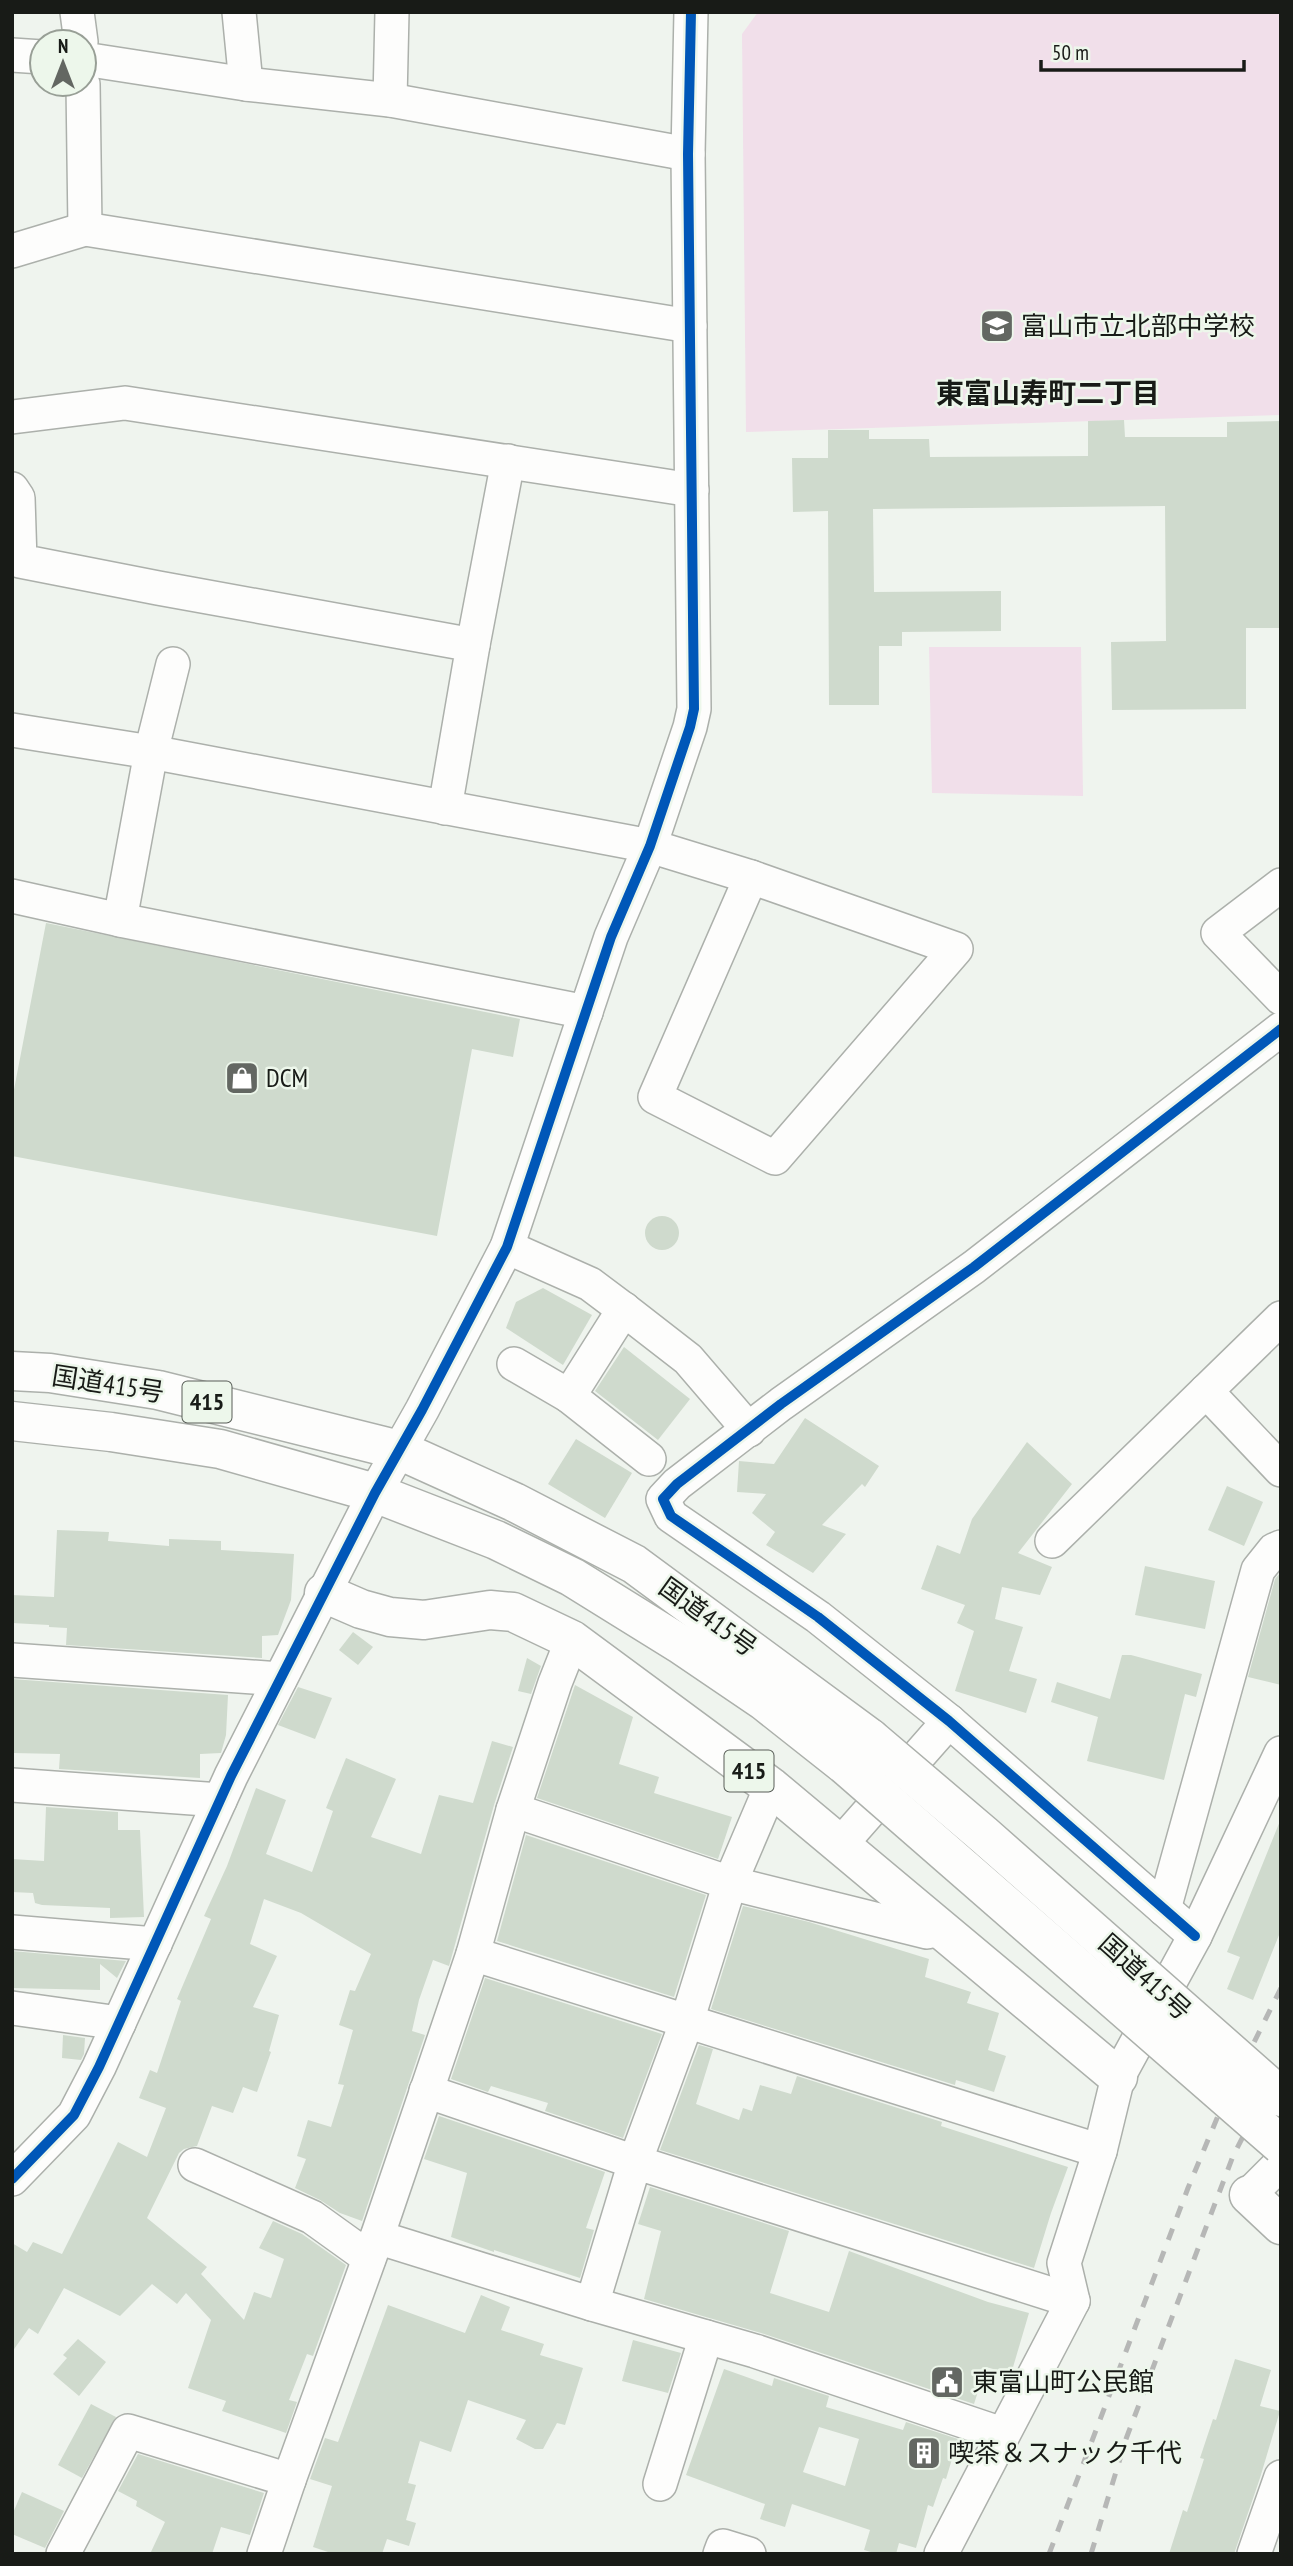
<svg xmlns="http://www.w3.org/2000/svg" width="1293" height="2566" font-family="'PT Sans Narrow','Noto Sans JP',sans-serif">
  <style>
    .green { fill: #f1dfea }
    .building { fill: #cfdacd; fill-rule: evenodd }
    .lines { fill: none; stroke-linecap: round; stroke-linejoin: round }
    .minor-casing { stroke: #acb0ab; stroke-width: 36 }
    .highway-casing { stroke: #acb0ab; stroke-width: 41 }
    .minor { stroke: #fdfdfc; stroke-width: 33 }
    .highway { stroke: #fdfdfc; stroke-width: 38 }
    .rail { stroke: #b6b7b6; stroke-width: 5; stroke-dasharray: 12 12; stroke-linecap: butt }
    .highway-bridge-casing { stroke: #acb0ab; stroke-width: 41; stroke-linecap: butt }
    .highway-bridge { stroke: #fdfdfc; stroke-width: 38 }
    .cycleway-casing { stroke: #edf7eb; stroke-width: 15 }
    .cycleway { stroke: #0057b8; stroke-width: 10 }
    .labels { text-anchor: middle; stroke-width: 5; stroke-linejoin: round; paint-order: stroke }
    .shield { fill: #edf7eb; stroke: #585d57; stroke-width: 2 }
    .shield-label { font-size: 24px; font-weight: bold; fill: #181b17 }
    .poi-label { font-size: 26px; fill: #181b17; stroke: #edf7eb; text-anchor: start }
    .street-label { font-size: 26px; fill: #181b17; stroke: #edf7eb }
    .neighbourhood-label { font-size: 28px; font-weight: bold; fill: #181b17; stroke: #edf7eb }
  </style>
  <rect width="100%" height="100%" fill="#eff4ee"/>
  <g class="green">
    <polygon points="758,12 1281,12 1281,415 746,432 742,34"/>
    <polygon points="929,647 1081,647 1083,796 932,793"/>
  </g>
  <g class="building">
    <polygon points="1124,420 1125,437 1227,437 1227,422 1281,421 1281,628 1246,628 1246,709 1112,710 1111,642 1166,641 1165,506 873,509 874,592 1001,591 1001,631 902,632 902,646 879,646 879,705 829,705 828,511 793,512 792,458 828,458 828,430 869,430 869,439 929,439 930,457 1088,456 1088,421"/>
    <polygon points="46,923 520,1019 513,1057 472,1049 437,1236 12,1156 12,1100"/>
    <circle cx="662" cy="1233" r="17"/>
    <polygon points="543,1288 592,1315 563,1365 506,1328 516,1302"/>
    <polygon points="624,1347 690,1399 658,1440 595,1391"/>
    <polygon points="805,1418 879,1466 865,1487 862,1484 822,1525 846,1534 813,1573 766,1545 775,1532 752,1513 766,1494 737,1492 739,1461 774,1464"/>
    <polygon points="576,1439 632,1473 605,1518 548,1484"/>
    <polygon points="1027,1442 1072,1484 1018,1553 1052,1567 1040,1595 1002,1587 995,1619 1023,1627 1009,1671 1037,1679 1026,1713 955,1691 974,1631 957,1623 965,1605 921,1589 937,1545 960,1554 972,1519"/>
    <polygon points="1227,1486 1263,1502 1244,1546 1208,1530"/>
    <polygon points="57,1530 109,1532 108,1541 169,1546 169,1539 221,1541 221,1550 294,1554 291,1600 278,1635 262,1636 262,1658 66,1645 67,1628 49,1627 49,1625 12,1623 12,1595 54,1597"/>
    <polygon points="1145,1566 1215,1581 1205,1629 1135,1615"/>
    <polygon points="1281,1572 1281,1685 1248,1677 1275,1579"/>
    <polygon points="353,1632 373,1647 358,1665 339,1650"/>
    <polygon points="1122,1655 1131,1655 1202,1674 1196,1697 1185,1694 1164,1780 1087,1761 1098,1717 1051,1702 1057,1682 1110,1699"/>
    <polygon points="527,1658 541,1666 531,1694 518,1691"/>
    <polygon points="12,1679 228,1695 226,1735 221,1753 200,1754 200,1778 59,1769 60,1754 12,1753"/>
    <polygon points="575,1685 633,1717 619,1764 659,1777 654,1793 732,1817 718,1859 537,1798"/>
    <polygon points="298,1687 332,1698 315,1739 278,1725"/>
    <polygon points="492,1741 513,1747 494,1805 449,1966 433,1960 419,2000 412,2031 425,2035 362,2221 340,2213 320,2200 295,2188 306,2159 297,2156 308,2120 331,2127 344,2085 338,2084 353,2030 339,2025 350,1990 355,1991 371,1954 301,1913 264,1899 250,1944 277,1956 253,2007 279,2015 269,2051 271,2052 257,2092 243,2087 233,2113 212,2106 197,2146 184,2149 179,2153 147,2218 207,2267 201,2274 244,2320 254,2292 271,2298 284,2259 259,2248 273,2221 302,2234 346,2265 313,2356 307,2354 289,2400 297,2402 286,2433 222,2411 226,2401 188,2388 211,2320 186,2293 177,2304 152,2284 120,2316 64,2288 38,2334 29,2328 12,2352 12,2243 27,2252 33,2242 62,2254 118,2142 147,2157 166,2108 139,2098 150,2070 157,2073 181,2001 177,1999 211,1919 204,1916 227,1866 256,1788 286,1800 266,1854 312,1872 333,1811 326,1808 346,1758 396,1779 371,1837 421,1854 439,1795 473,1803"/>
    <polygon points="46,1807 118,1812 118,1830 140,1830 144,1917 110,1918 110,1908 42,1905 35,1903 33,1893 12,1892 12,1859 44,1861"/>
    <polygon points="1280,1821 1281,1930 1253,2000 1227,1989 1240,1957 1227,1952"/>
    <polygon points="526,1835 706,1895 674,1997 497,1941"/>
    <polygon points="743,1906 809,1922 929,1959 925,1977 971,1992 967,2003 999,2013 988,2050 1006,2056 994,2092 956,2080 955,2085 711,2009"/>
    <polygon points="12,1951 126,1961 117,1978 100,1964 100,1990 12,1988"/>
    <polygon points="485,1978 662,2034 623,2138 545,2111 548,2103 491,2086 488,2092 451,2079"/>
    <polygon points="63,2035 85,2038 84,2054 81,2060 62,2058"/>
    <polygon points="699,2045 713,2049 696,2104 739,2120 743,2108 752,2111 760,2085 791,2094 797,2076 942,2122 941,2126 1068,2167 1051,2213 1034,2268 660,2150"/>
    <polygon points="439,2116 605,2172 586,2228 594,2230 580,2278 494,2250 494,2252 451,2237 467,2173 424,2159"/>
    <polygon points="650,2187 789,2231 770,2293 829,2312 849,2251 988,2302 1029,2313 1011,2374 986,2367 974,2404 761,2333 644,2299 661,2231 638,2224"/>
    <polygon points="481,2295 510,2307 501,2330 544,2344 540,2355 583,2368 565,2425 557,2423 543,2449 535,2449 516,2439 526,2420 468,2400 451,2452 420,2441 408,2483 416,2485 406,2520 416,2523 409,2546 387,2539 382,2554 334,2554 313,2547 332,2486 310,2479 325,2438 338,2442 388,2305 465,2333"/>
    <polygon points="78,2339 106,2362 79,2396 53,2374 67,2358 63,2355"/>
    <polygon points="633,2340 681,2353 668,2393 622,2381"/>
    <polygon points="1235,2359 1271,2370 1260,2406 1280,2411 1260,2478 1234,2554 1169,2554 1183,2510 1187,2512 1204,2459 1200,2458 1213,2419 1216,2420"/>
    <path d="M724,2369L772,2386L774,2378L829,2396L826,2407L903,2430L906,2422L958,2439L946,2479L943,2478L933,2507L928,2505L916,2548L899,2543L896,2554H878L864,2550L870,2530L792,2504L785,2527L760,2519L765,2504L686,2475ZM819,2427L859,2439L845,2486L803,2472Z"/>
    <polygon points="91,2404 116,2417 82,2478 58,2465"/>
    <polygon points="138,2454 264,2493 250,2535 221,2527 212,2554 150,2554 165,2522 136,2506 137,2501 118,2491"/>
    <polygon points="22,2492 64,2511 45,2548 12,2534 12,2515"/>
  </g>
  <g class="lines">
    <g class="minor-casing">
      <g id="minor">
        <polyline points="77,12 81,42"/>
        <polyline points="239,12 246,84"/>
        <polyline points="12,55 42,57"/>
        <polyline points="84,59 246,84 390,100 688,154"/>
        <polyline points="83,84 85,229 690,326"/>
        <polyline points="390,100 392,12"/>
        <polyline points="12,251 85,229"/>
        <polyline points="12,417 125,403 692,490"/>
        <polyline points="12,489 18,498 20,561 158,588 473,645 445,808"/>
        <polyline points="473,645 508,461"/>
        <polyline points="12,730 151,752 650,846 751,877"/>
        <polygon points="751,877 956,949 775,1158 655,1097"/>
        <polyline points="1281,885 1218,933 1281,998"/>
        <polyline points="12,896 120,920 151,752 173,664"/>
        <polyline points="120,920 586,1012"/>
        <polyline points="507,1247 590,1284 630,1314 688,1359 749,1430"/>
        <polyline points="514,1364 569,1396 624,1309"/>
        <polyline points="1206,1391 1281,1470"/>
        <polyline points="569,1396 649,1459"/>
        <polyline points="1052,1541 1281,1318"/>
        <polyline points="12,1660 280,1679"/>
        <polyline points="12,1785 220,1800"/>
        <polyline points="771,1787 730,1883 927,1932 940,1929"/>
        <polyline points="840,1845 949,1721"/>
        <polyline points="1164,1909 1258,1570 1274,1550 1281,1547"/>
        <polyline points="12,1932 155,1944"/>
        <polyline points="1195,1936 949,1721 818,1617 671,1516 663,1499 677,1484 781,1404 974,1267 1281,1029"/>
        <polyline points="473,1954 1100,2151"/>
        <polyline points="12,2008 119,2023"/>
        <polyline points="426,2091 635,2162 687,2021 730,1883 513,1810"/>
        <polyline points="195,2165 312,2217 369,2258"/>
        <polyline points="12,2179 74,2115 99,2067 231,1776 375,1493 422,1410 507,1247 611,937 650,846 690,727 694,709 688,154 691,12"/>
        <polyline points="1249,2195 1281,2163"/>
        <polyline points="377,2237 592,2304 755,2351 1002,2434"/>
        <polyline points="592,2304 635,2162 1073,2301"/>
        <polyline points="660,2484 706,2337"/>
        <polyline points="63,2554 128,2431 289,2480"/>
        <polyline points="264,2554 289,2480 377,2237 473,1954 513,1810 555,1683 572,1640"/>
        <polyline points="720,2554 723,2546 749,2554"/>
        <polyline points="941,2554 1073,2301 1064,2263 1100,2151 1118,2077 1195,1936 1281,1753"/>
        <polyline points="1254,2554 1281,2477"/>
      </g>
    </g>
    <g class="highway-casing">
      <g id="highway">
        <polyline points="12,1371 50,1373 158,1390 399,1450 514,1502 634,1564 870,1738"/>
        <polyline points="12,1421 111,1432 220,1449 375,1493 496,1540 572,1577 680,1644 764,1701 845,1765"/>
        <polyline points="324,1593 361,1609 390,1617 424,1620 490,1610 513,1612 572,1640 771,1787 1118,2077"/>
        <polyline points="1249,2195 1281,2225"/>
      </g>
    </g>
    <use href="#minor" class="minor"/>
    <use href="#highway" class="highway"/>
    <g class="rail">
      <polyline points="1049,2554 1188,2188 1220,2111 1281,1988"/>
      <polyline points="1091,2554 1126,2439 1233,2156 1281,2063"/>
    </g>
    <g class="highway-bridge-casing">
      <g id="highway-bridge">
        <polyline points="870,1738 984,1835 1281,2097"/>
        <polyline points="845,1765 1281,2145"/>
      </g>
    </g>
    <use href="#highway-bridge" class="highway-bridge"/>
    <g class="cycleway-casing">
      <g id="cycleway">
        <polyline points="1195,1936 949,1721 818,1617 671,1516 663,1499 677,1484 781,1404 974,1267 1281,1029"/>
        <polyline points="12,2179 74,2115 99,2067 231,1776 375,1493 422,1410 507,1247 611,937 650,846 690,727 694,709 688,154 691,12"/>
      </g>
    </g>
    <use href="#cycleway" class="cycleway"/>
  </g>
  <defs>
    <g id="school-square" transform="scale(1.75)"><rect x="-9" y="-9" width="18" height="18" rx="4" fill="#636762" stroke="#edf7eb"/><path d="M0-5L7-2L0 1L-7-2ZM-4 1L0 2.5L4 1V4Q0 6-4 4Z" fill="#fff"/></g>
    <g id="shop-square" transform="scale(1.75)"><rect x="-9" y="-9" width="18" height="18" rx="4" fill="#636762" stroke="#edf7eb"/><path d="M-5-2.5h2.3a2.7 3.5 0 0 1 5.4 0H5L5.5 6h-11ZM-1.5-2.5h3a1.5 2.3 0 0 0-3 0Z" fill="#fff"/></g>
    <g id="civic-square" transform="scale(1.75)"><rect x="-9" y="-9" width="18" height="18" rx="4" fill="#636762" stroke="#edf7eb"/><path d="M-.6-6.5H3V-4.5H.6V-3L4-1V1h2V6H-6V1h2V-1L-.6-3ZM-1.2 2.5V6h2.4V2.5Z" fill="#fff"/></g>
    <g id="building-square" transform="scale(1.75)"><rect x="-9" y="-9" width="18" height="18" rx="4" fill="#636762" stroke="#edf7eb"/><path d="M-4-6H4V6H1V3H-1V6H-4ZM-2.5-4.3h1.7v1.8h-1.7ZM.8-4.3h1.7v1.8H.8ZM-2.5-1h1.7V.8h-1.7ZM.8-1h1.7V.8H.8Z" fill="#fff"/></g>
  </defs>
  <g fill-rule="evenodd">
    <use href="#school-square" x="997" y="326"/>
    <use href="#shop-square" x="242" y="1078"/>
    <use href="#civic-square" x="947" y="2382"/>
    <use href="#building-square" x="924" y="2453"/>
  </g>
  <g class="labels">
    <g class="shield">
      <rect x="182.5" y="1381.5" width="49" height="41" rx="5"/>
      <rect x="724.5" y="1750.5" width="49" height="41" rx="5"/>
    </g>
    <g class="shield-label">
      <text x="207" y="1410">415</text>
      <text x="749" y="1779">415</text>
    </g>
    <g class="poi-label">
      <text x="1021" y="335">富山市立北部中学校</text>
      <text x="266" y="1087">DCM</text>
      <text x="972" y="2391">東富山町公民館</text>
      <text x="948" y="2462">喫茶＆スナック千代</text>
    </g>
    <g class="street-label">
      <text transform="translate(108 1384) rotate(9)" y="9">国道415号</text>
      <text transform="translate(708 1617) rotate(36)" y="9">国道415号</text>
      <text transform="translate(1145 1977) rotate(42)" y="9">国道415号</text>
    </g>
    <g class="neighbourhood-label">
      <text x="1048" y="403">東富山寿町二丁目</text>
    </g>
  </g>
  <rect width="1293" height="2566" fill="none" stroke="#181b17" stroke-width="28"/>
  <g transform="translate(63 63)"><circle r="33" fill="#edf7eb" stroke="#989f96" stroke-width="2"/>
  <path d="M0-5L12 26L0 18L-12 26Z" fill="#636762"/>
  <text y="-10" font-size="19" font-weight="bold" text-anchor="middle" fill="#181b17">N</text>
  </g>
  <path d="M1041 60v10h203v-10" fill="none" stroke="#181b17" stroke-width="3.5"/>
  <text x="1052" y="60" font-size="21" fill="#181b17" stroke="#edf7eb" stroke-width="5" paint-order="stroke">50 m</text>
</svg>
